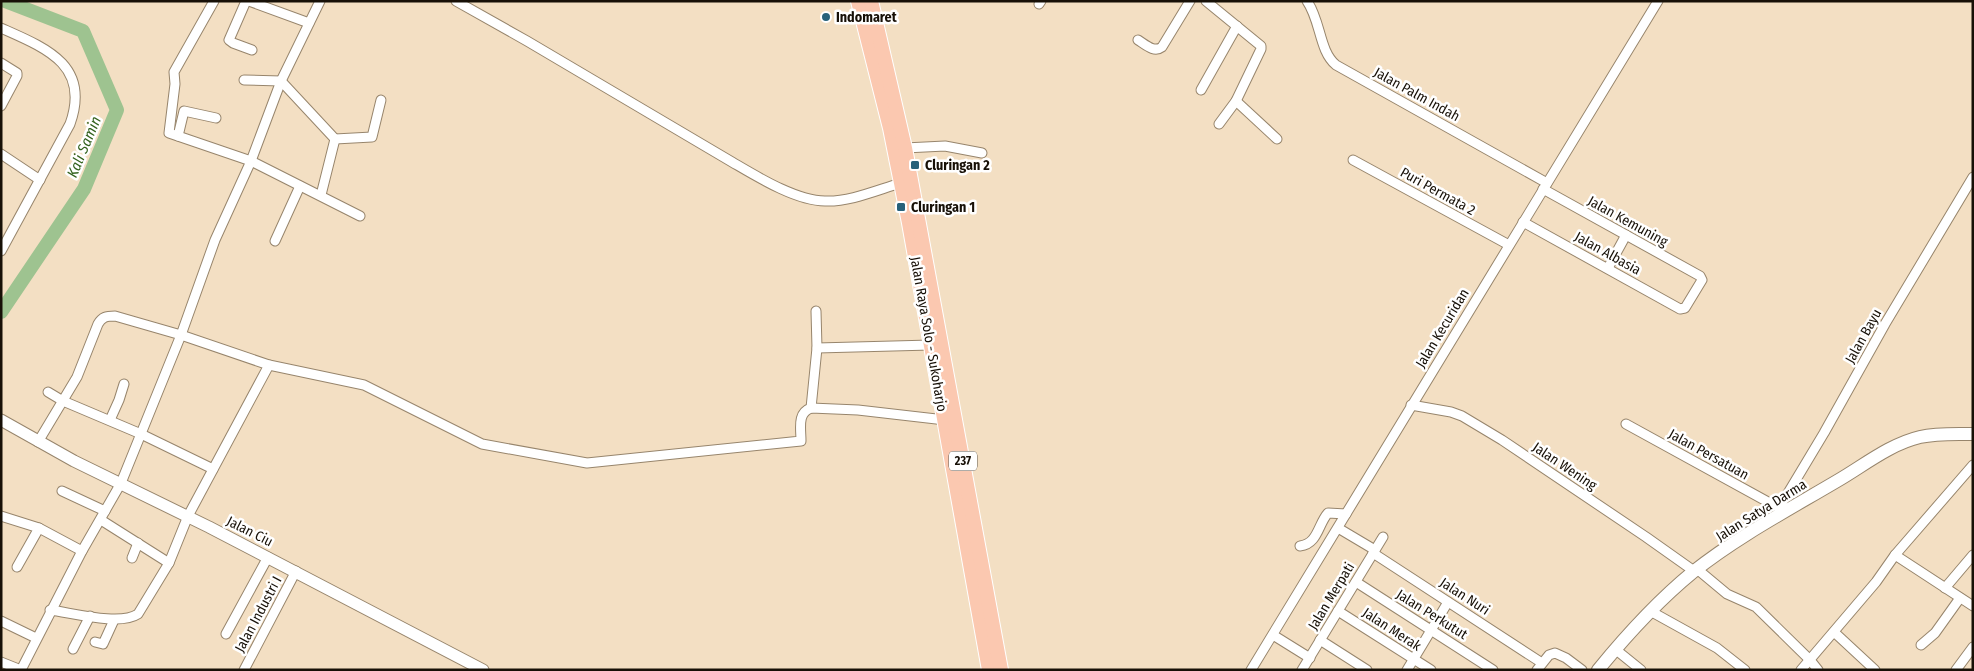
<svg xmlns="http://www.w3.org/2000/svg" width="1974" height="671" font-family="'Fira Sans Condensed',sans-serif">
  <style>
    .lines { fill: none; stroke-linecap: round; stroke-linejoin: round }
    .river { stroke: #9ec390; stroke-width: 14 }
    .minor-casing { stroke: #97856c; stroke-width: 11 }
    .tertiary-casing { stroke: #97856c; stroke-width: 13 }
    .secondary-casing { stroke: #97856c; stroke-width: 14 }
    .primary-casing { stroke: #fff; stroke-width: 16 }
    .minor { stroke: #fff; stroke-width: 9 }
    .tertiary { stroke: #fff; stroke-width: 11 }
    .secondary { stroke: #fff; stroke-width: 12 }
    .primary { stroke: #fbc8b0; stroke-width: 14 }
    .poi-dot { fill: #27617a; stroke: #fff; stroke-width: 2 }
    .labels { text-anchor: middle; stroke-width: 5; stroke-linejoin: round; paint-order: stroke }
    .shield { fill: #fff; stroke: #5d5851; stroke-width: 1 }
    .shield-label { font-size: 12px; font-weight: bold; fill: #171007 }
    .poi-label { font-size: 14px; font-weight: bold; fill: #171007; stroke: #fff; text-anchor: start }
    .street-label { font-size: 14px; fill: #171007; stroke: #fff }
    .water-label { font-size: 15px; font-style: italic; fill: #33621e; stroke: #fff }
  </style>
  <rect width="100%" height="100%" fill="#f3dfc3"/>
  <g class="lines">
    <polyline class="river" points="1,312 84,189 117,110 83,31 5,1"/>
    <g class="minor-casing">
      <g id="minor">
        <polyline points="214,1 174,72 175,84 169,133 251,161 360,216"/>
        <polyline points="246,1 229,40 233,43 252,50"/>
        <polyline points="249,1 309,23"/>
        <path d="M456,1L527,41L732,162C756,176 796,201 825,201C850,202 877,190 901,183"/>
        <polyline points="1206,1 1261,46 1261,49 1236,101 1219,124"/>
        <path d="M1307,1C1321,21 1319,51 1336,65L1547,183"/>
        <polyline points="1039,4 1041,1"/>
        <path d="M1,28C46,48 91,65 70,124L1,251"/>
        <path d="M1138,40C1146,45 1154,53 1162,47L1190,1"/>
        <polyline points="1,63 17,73 17,76 1,106"/>
        <polyline points="244,80 281,81 335,139"/>
        <polyline points="1201,90 1237,26"/>
        <polyline points="1236,101 1277,139"/>
        <polyline points="178,136 184,111 216,118"/>
        <polyline points="335,139 372,137 381,100"/>
        <polyline points="905,148 945,146 982,153"/>
        <polyline points="1,154 40,180"/>
        <polyline points="1353,160 1509,245"/>
        <polyline points="321,195 335,139"/>
        <polyline points="1523,222 1680,309 1685,308 1702,280 1700,276 1543,189"/>
        <polyline points="275,241 300,186"/>
        <polyline points="1608,268 1626,235"/>
        <polyline points="817,348 931,345"/>
        <polyline points="48,392 63,401 141,434 213,469"/>
        <polyline points="1411,405 1451,412 1462,416 1502,440 1646,537 1694,571"/>
        <polyline points="811,408 817,348 816,311"/>
        <polyline points="110,420 119,400 124,384"/>
        <polyline points="1626,424 1779,508"/>
        <path d="M38,442L77,377L98,324C102,317 106,316 115,316L181,335L269,365L364,385L482,444L587,463L801,441C801,428 797,413 811,408L858,410L945,420"/>
        <polyline points="62,491 105,511"/>
        <polyline points="1779,508 1824,433 1885,324 1973,177"/>
        <polyline points="1,516 39,528 82,551"/>
        <polyline points="101,520 169,563"/>
        <polyline points="1338,528 1375,550"/>
        <path d="M1300,546C1318,544 1318,524 1328,513L1346,514"/>
        <polyline points="1373,553 1542,663"/>
        <polyline points="1895,555 1973,606"/>
        <polyline points="132,558 138,543"/>
        <polyline points="17,567 39,528"/>
        <polyline points="1697,569 1727,594 1756,607 1810,660 1818,670"/>
        <polyline points="1356,582 1493,670"/>
        <polyline points="1945,588 1973,555"/>
        <path d="M50,610C73,613 120,626 138,614L169,563L188,516L269,365"/>
        <polyline points="1338,611 1431,670"/>
        <polyline points="1652,612 1717,648 1745,670"/>
        <polyline points="1,621 36,638"/>
        <polyline points="1834,632 1875,670"/>
        <polyline points="226,634 268,557"/>
        <polyline points="1273,635 1310,658"/>
        <polyline points="1320,640 1367,670"/>
        <polyline points="95,642 103,644 114,620"/>
        <polyline points="1921,645 1935,633 1960,598"/>
        <polyline points="73,649 90,616"/>
        <polyline points="1615,649 1641,670"/>
        <polyline points="1,662 21,670 82,551 121,483 181,335 215,240 251,161 281,81 320,1"/>
        <polyline points="244,670 296,571"/>
        <polyline points="1251,670 1658,1"/>
        <polyline points="1302,670 1383,537"/>
        <polyline points="1407,670 1448,602"/>
        <polyline points="1537,670 1549,655 1555,653 1566,658 1582,670"/>
        <polyline points="1801,670 1876,582 1895,555 1973,465"/>
        <polyline points="1956,670 1973,647"/>
      </g>
    </g>
    <g class="tertiary-casing">
      <polyline id="tertiary" points="1,420 74,461 209,527 483,670"/>
    </g>
    <g class="secondary-casing">
      <path id="secondary" d="M1598,670C1625,637 1660,599 1693,572C1737,537 1788,510 1837,481C1863,466 1890,444 1920,437C1937,433 1955,434 1973,434"/>
    </g>
    <g class="primary-casing">
      <g id="primary">
        <polyline points="858,1 890,128 909,223 989,670"/>
        <polyline points="871,1 905,148 1001,670"/>
      </g>
    </g>
    <use href="#minor" class="minor"/>
    <use href="#tertiary" class="tertiary"/>
    <use href="#secondary" class="secondary"/>
    <use href="#primary" class="primary"/>
  </g>
  <g class="poi-dot">
    <circle cx="826" cy="17" r="5"/>
    <rect x="910" y="160" width="10" height="10" rx="2.5"/>
    <rect x="896" y="202" width="10" height="10" rx="2.5"/>
  </g>
  <g class="labels">
    <rect class="shield" x="949" y="451.5" width="28" height="19" rx="4"/>
    <g class="shield-label">
      <text x="963" y="465">237</text>
    </g>
    <g class="poi-label">
      <text x="836" y="22">Indomaret</text>
      <text x="925" y="170">Cluringan 2</text>
      <text x="911" y="212">Cluringan 1</text>
    </g>
    <g class="street-label">
      <text transform="translate(1417 94) rotate(29)" y="5">Jalan Palm Indah</text>
      <text transform="translate(1438 191) rotate(29)" y="5">Puri Permata 2</text>
      <text transform="translate(1628 221) rotate(29)" y="5">Jalan Kemuning</text>
      <text transform="translate(1608 253) rotate(29)" y="5">Jalan Albasia</text>
      <text transform="translate(1442 328) rotate(-59)" y="5">Jalan Kecuridan</text>
      <text transform="translate(929 334) rotate(80)" y="5">Jalan Raya Solo - Sukoharjo</text>
      <text transform="translate(1863 336) rotate(-61)" y="5">Jalan Bayu</text>
      <text transform="translate(1709 454) rotate(29)" y="5">Jalan Persatuan</text>
      <text transform="translate(1565 466) rotate(34)" y="5">Jalan Wening</text>
      <text transform="translate(1761 510) rotate(-32)" y="5">Jalan Satya Darma</text>
      <text transform="translate(250 531) rotate(27)" y="5">Jalan Ciu</text>
      <text transform="translate(1331 596) rotate(-59)" y="5">Jalan Merpati</text>
      <text transform="translate(1465 596) rotate(33)" y="5">Jalan Nuri</text>
      <text transform="translate(258 614) rotate(-62)" y="5">Jalan Industri I</text>
      <text transform="translate(1432 614) rotate(32)" y="5">Jalan Perkutut</text>
      <text transform="translate(1392 629) rotate(33)" y="5">Jalan Merak</text>
    </g>
    <g class="water-label">
      <text transform="translate(84 147) rotate(-67)" y="5">Kali Samin</text>
    </g>
  </g>
  <rect width="1974" height="671" fill="none" stroke="#171007" stroke-width="5"/>
</svg>
